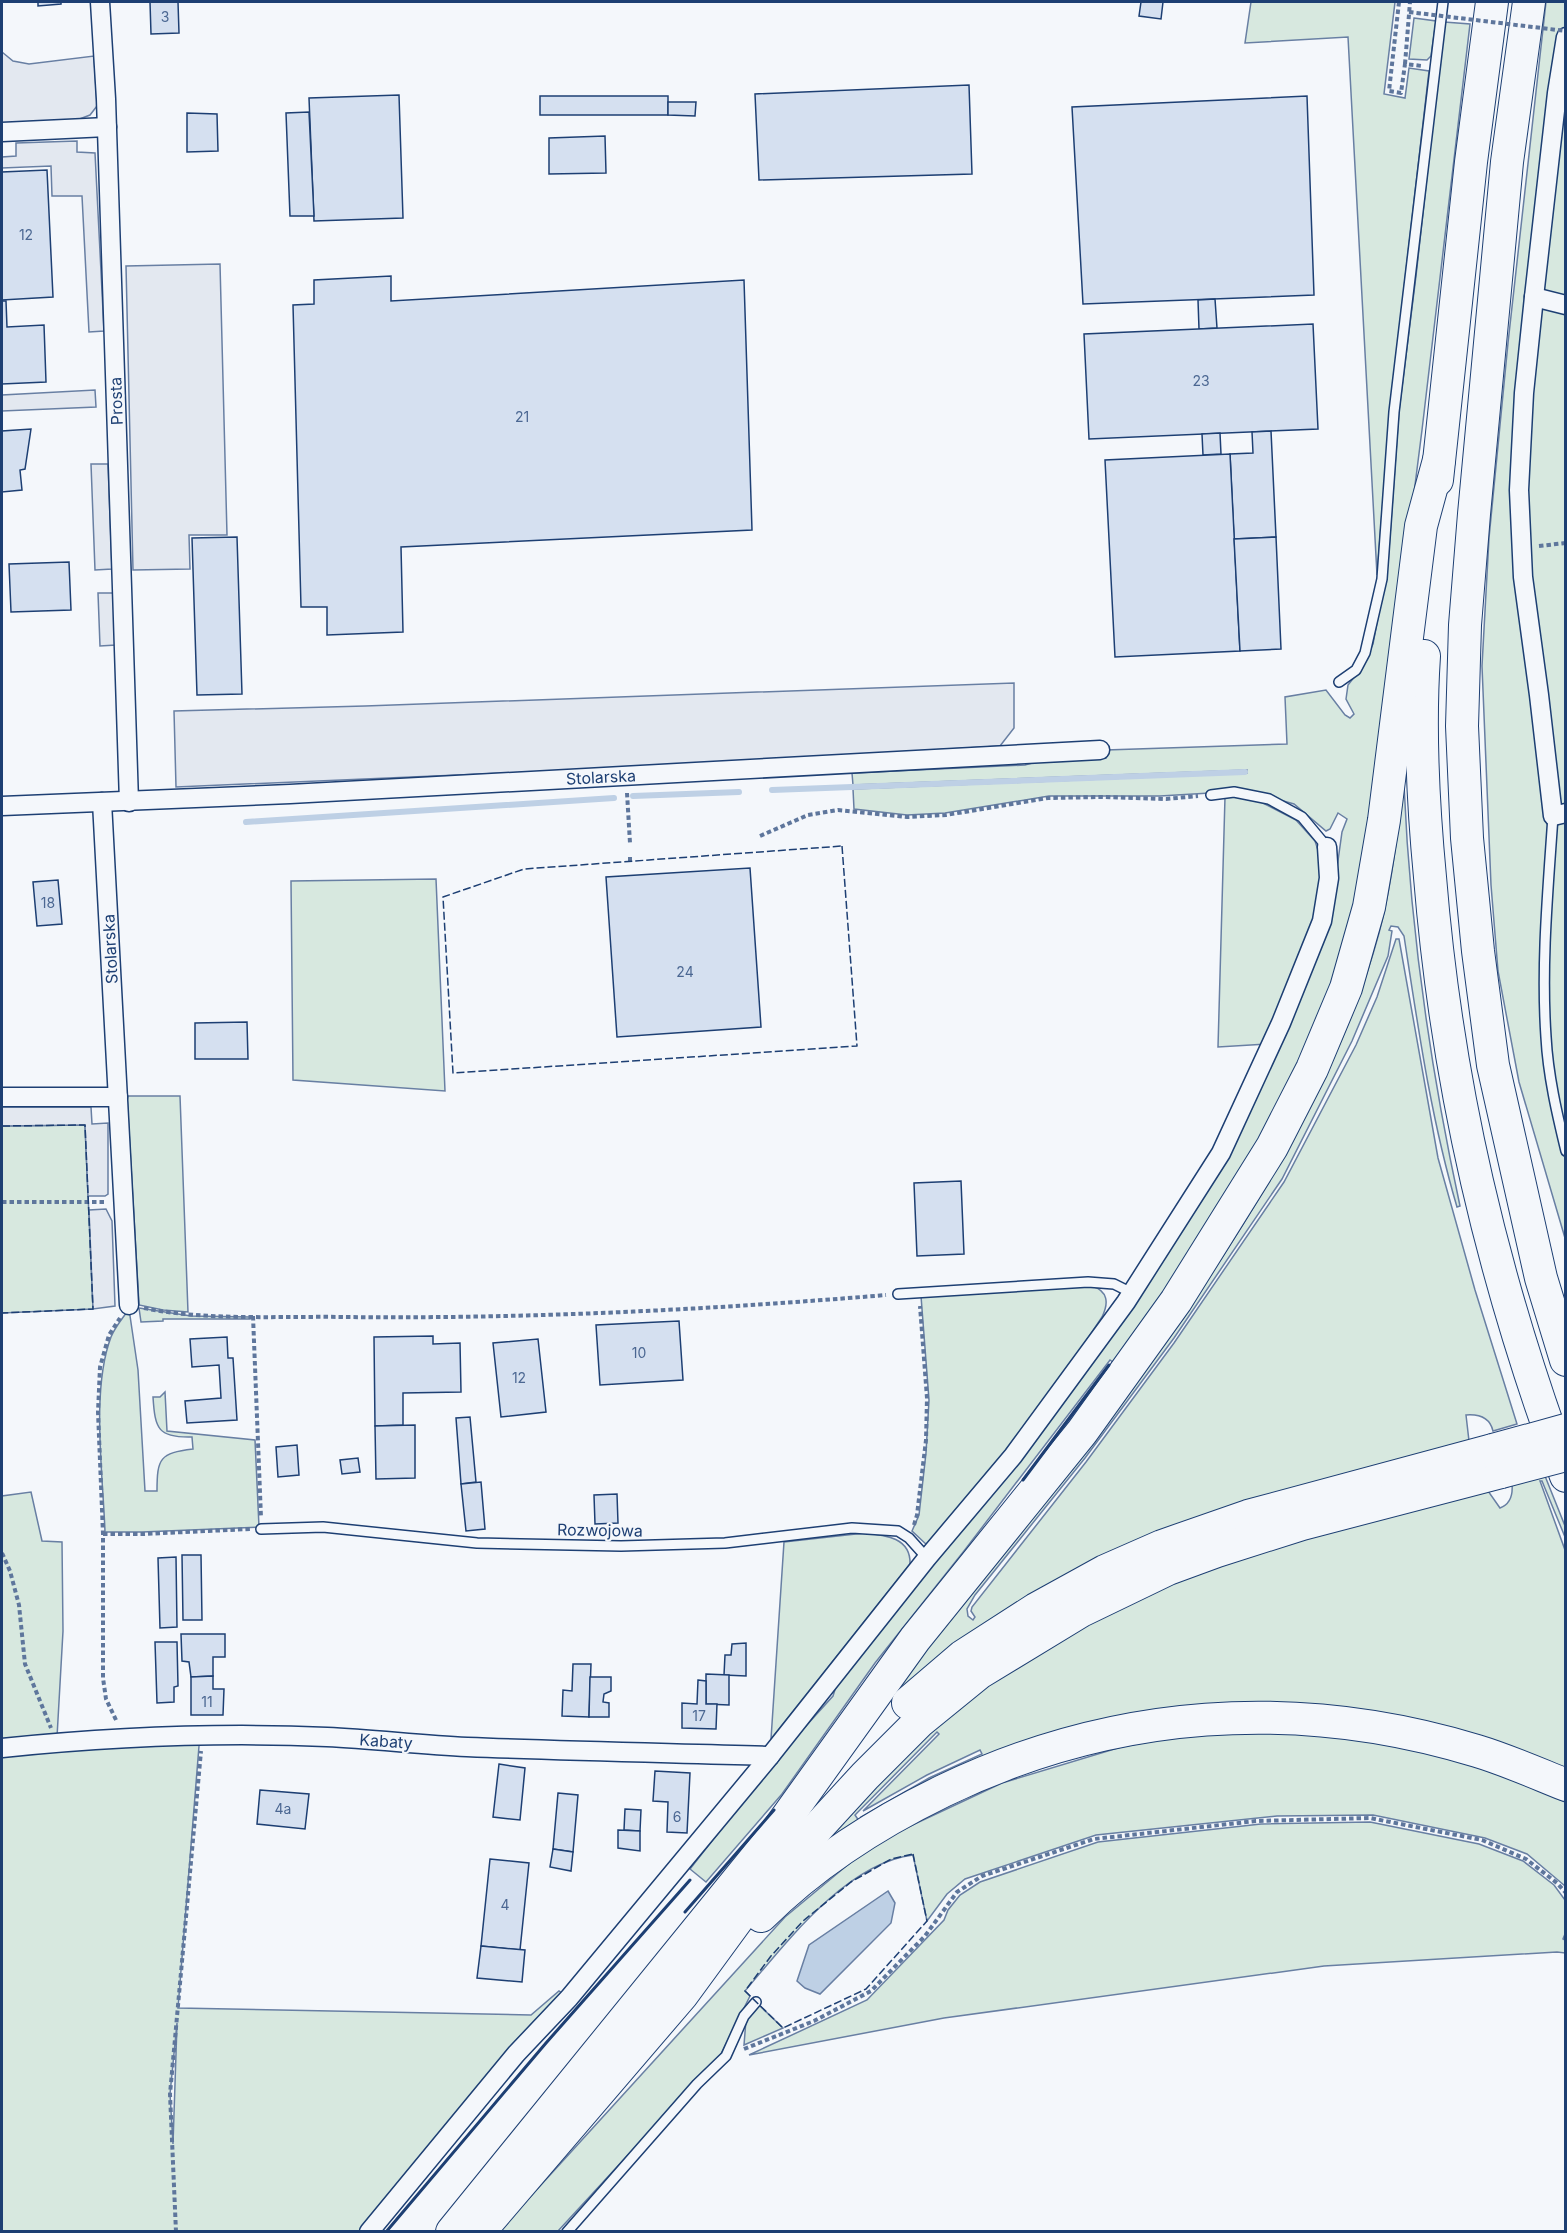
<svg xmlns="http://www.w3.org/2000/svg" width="1567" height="2233" font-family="Inter,sans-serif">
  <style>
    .green { fill: #d7e8df; stroke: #687fa3; stroke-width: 1.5; fill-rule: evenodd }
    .parking { fill: #e3e8f0; stroke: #687fa3; stroke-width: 1.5 }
    .water { fill: #bed0e5; stroke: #687fa3; stroke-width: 1.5 }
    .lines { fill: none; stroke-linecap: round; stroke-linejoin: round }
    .stream { stroke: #bed0e5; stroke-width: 6 }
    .building { fill: #d5e0f0; stroke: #1d3f73; stroke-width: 1.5 }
    .lane-casing { stroke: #1d3f73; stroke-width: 12 }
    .street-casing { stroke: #1d3f73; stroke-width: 21 }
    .highway-casing { stroke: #1d3f73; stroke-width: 34 }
    .path { stroke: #5e769c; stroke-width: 4; stroke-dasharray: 4.5 3; stroke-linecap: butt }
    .lane { stroke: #f4f7fb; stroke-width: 9 }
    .street { stroke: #f4f7fb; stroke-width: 18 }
    .highway { stroke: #f4f7fb; stroke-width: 32 }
    .highway-bridge-casing { stroke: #1d3f73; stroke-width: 34; stroke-linecap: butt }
    .path-bridge { stroke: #5e769c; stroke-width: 4; stroke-dasharray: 4.5 3; stroke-linecap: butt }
    .highway-bridge { stroke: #f4f7fb; stroke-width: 32 }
    .fence { stroke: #1d3f73; stroke-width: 1.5; stroke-dasharray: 8 3; stroke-linecap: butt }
    .wall { stroke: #1d3f73; stroke-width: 3 }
    .labels { text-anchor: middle; stroke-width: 4.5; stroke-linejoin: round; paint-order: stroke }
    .number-label { font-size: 14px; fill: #4b6792 }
    .street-label { font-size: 16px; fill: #1d3f73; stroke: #f4f7fb }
  </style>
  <rect width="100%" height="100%" fill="#f4f7fb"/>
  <g class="green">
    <polygon points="1251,2 1395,2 1384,94 1405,98 1409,68 1429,71 1391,401 1377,575 1348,37 1245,43"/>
    <polygon points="1546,2 1566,2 1565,1238 1519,1082 1498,971 1491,885 1482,666 1489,538 1508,343"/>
    <polygon points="1414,18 1436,21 1431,56 1427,60 1409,59"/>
    <polygon points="1444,22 1470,24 1422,430 1362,903 1340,979 1250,1167 1117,1365 1110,1360 964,1551 875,1663 782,1794 706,1882 690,1869 775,1760 833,1696 841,1670 1155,1273 1331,911 1342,832 1347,819 1338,813 1330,829 1326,831 1294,804 1269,797 1210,793 1160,796 1049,796 945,813 907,815 854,809 853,789 1247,773 1247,770 853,785 852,773 1025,765 1036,762 1106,758 1106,750 1287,744 1285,697 1326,690 1345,715 1350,718 1354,714 1346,699 1348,685 1362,667 1373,644 1388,563 1399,411 1416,276"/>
    <path d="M1404,785C1410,927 1430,1067 1460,1206L1457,1207C1431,1119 1418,1027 1404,936L1398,927L1391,926L1389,930L1392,931L1388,956L1352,1041L1282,1179L1174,1338L1085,1458L975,1595L967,1609L968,1616L973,1620L975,1617L971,1611L972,1607L1086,1462L1174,1343L1284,1182L1356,1045L1377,997L1396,939H1399L1438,1158L1475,1290L1517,1424L1493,1431C1490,1418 1479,1414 1466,1415L1469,1441L938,1659L892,1697L917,1660L1200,1291C1273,1181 1344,1062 1379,933C1392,885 1397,834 1404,785Z"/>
    <polygon points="1225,797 1238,797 1257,800 1296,820 1315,841 1322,862 1320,921 1267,1044 1218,1047"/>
    <polygon points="436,879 445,1091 293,1080 291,881"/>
    <polygon points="127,1096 180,1096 188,1312 163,1310 139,1305"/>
    <polygon points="85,1125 93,1309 2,1313 2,1126"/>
    <path d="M1092,1286C1108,1291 1109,1303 1102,1317L1038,1414L928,1546L912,1531L919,1515L926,1453L929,1400L921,1296Z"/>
    <polygon points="139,1308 191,1316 250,1317 250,1319 163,1319 163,1321 141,1322"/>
    <path d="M129,1309L138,1370L145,1491H157C157,1458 160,1453 193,1449L192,1437C158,1438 155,1429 153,1397H160L165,1392L167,1431L255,1440L259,1527L142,1532H105C103,1474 91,1390 111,1337C115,1327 123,1318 129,1309Z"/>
    <path d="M1545,1476L1565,1526V1537L1542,1481H1540L1565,1550V1777L1494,1748L1122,1722L800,1871L856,1801L958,1704L1044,1643L1213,1564L1486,1488L1500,1508C1511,1504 1513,1495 1512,1484ZM937,1732L939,1734L863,1811L927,1775L980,1750L982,1754L929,1778L861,1817L862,1819L859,1821L855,1815Z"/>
    <polygon points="31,1492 42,1541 62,1542 63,1631 57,1737 2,1744 2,1496"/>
    <path d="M865,1533C886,1535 911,1538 910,1564L771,1739L784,1542Z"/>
    <path d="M1293,1731L1373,1736L1503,1771L1565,1802V1886L1527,1854L1485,1838L1373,1815L1277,1816L1096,1835L965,1879L947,1894L927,1921L913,1855C846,1863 786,1943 745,1991L750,1996L721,2054L558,2231L498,2232L785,1917L874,1843L1002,1783L1121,1747L1196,1733Z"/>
    <path d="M197,1742L199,1746L178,2008L531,2015L559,1991L569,1998L369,2231L2,2232V1752ZM177,2023V2024L173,2144L170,2094Z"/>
    <polygon points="1370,1822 1479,1844 1523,1861 1554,1885 1565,1900 1565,1934 1563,1939 1565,1940 1565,1953 1557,1952 1324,1966 944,2018 749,2055 867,2000 944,1920 948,1910 960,1895 980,1882 1098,1842 1261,1824"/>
    <polygon points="759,2005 783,2028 744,2045 746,2020"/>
  </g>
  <g class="parking">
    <polygon points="2,52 13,61 29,64 94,56 97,106 90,115 77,120 2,123"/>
    <polygon points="77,141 77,152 95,153 104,331 89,332 82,196 52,196 51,166 2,168 2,157 16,156 16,143"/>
    <polygon points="220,264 227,535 189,535 190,569 133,570 126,266"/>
    <polygon points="95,390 96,407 2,411 2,395"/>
    <polygon points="91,464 108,464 112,569 95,570"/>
    <polygon points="98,593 114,593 116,645 100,646"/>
    <polygon points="1014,683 1014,728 1000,746 624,768 176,787 174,711 365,706"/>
    <polygon points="2,1107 91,1107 92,1124 108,1123 108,1194 105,1196 88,1196 85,1125 2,1126"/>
    <polygon points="106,1209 112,1221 115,1306 93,1309 89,1210"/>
  </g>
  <polygon class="water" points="888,1891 895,1903 891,1923 820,1994 805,1988 797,1981 809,1945"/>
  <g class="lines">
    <g class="stream">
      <polyline points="772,790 1245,772"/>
      <polyline points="633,796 739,792"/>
      <polyline points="246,822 614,798"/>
    </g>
  </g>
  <g class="building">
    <polygon points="38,2 61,2 61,4 38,6"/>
    <polygon points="150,2 178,2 179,33 151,34"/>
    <polygon points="1141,2 1163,2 1161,19 1139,16"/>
    <polygon points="969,85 972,174 759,180 755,94"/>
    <polygon points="399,95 403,218 314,221 309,98"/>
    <rect x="540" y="96" width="128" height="19"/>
    <polygon points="1307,96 1314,295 1083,304 1072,107"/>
    <polygon points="668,102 696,102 695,116 668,115"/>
    <polygon points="309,112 314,216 290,216 286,113"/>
    <polygon points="187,113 217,114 218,151 187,152"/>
    <polygon points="605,136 606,173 549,174 549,138"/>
    <polygon points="47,170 53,297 2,300 2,172"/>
    <polygon points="391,276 391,301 744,280 752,530 401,547 403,632 327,635 327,607 301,607 293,305 314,304 314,280"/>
    <polygon points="1215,299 1217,328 1199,329 1198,300"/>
    <polygon points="2,301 6,301 7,327 44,325 46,382 2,384"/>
    <polygon points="1313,324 1318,429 1089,439 1084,334"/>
    <polygon points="31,429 25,469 20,470 22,490 2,492 2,431"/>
    <polygon points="1271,431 1276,537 1234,539 1230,454 1253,453 1252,432"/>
    <polygon points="1220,433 1221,454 1203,455 1202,434"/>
    <polygon points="1230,454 1240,651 1115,657 1105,460"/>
    <polygon points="237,537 242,694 197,695 192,538"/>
    <polygon points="1276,537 1281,649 1240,651 1234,539"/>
    <polygon points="69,562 71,610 11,612 9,564"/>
    <polygon points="750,868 761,1027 617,1037 606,877"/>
    <polygon points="58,880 62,924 37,926 33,882"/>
    <polygon points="247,1022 248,1059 195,1059 195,1023"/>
    <polygon points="961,1181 964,1254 917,1256 914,1183"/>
    <polygon points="679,1321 683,1380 600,1385 596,1325"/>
    <polygon points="433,1336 433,1344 460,1343 461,1392 403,1393 403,1425 375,1426 374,1337"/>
    <polygon points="227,1337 228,1358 233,1358 237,1420 187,1423 185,1401 221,1398 219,1365 192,1367 190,1339"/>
    <polygon points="538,1339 546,1412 501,1417 493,1343"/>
    <polygon points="470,1417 476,1482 461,1484 456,1418"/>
    <polygon points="415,1425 415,1478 376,1479 375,1426"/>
    <polygon points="297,1445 299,1475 278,1477 276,1447"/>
    <polygon points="358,1458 360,1472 342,1474 340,1460"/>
    <polygon points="481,1482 485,1529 466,1531 461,1484"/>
    <polygon points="617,1494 618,1523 595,1524 594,1495"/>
    <polygon points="182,1555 201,1555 202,1620 183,1620"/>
    <polygon points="176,1557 177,1627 160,1628 158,1558"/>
    <polygon points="181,1634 225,1634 225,1657 213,1657 213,1676 191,1677 189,1662 182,1661"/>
    <polygon points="155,1642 177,1642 178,1686 174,1687 174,1702 157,1703"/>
    <polygon points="746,1643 746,1676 724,1675 725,1655 731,1655 732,1644"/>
    <polygon points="573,1664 591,1664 589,1717 562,1716 563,1690 572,1691"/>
    <polygon points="706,1674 729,1675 729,1705 706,1704"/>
    <polygon points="213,1676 213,1689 224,1689 223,1715 191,1715 191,1677"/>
    <polygon points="590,1677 611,1677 611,1691 604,1694 603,1702 609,1703 609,1717 589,1717"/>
    <polygon points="698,1680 706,1681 706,1704 717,1704 716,1729 682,1728 682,1703 697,1704"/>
    <polygon points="499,1764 525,1768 520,1820 493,1817"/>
    <polygon points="655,1771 690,1773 687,1833 667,1832 668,1802 653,1801"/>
    <polygon points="260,1790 309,1794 305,1829 257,1824"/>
    <polygon points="558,1793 578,1795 573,1852 553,1849"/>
    <polygon points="625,1809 641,1810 640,1831 624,1830"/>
    <polygon points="618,1830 640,1831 640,1851 618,1848"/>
    <polygon points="553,1849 573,1852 571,1871 550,1867"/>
    <polygon points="490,1859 529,1863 520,1950 481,1946"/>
    <polygon points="481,1946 525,1950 522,1982 477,1978"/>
  </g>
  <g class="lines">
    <g class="lane-casing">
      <g id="lane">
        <polyline points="1339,682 1356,670 1365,653 1382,579 1394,412 1443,2"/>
        <polyline points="1211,795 1234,792 1269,799 1302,817 1327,847"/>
        <path d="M1553,816C1548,890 1541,964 1546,1037C1548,1075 1557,1114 1566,1151"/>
        <polyline points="898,1294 1088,1282 1114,1284 1132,1293"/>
        <polyline points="261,1529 323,1527 477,1543 621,1546 725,1543 852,1528 898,1531 909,1538 927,1558"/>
        <polyline points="567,2232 697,2084 726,2056 744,2016 756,2002"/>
      </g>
    </g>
    <g class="street-casing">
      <g id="street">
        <polyline points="100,2 106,99 129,802"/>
        <polyline points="1566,37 1557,93 1534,297 1524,393 1519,490 1523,577 1539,695 1553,816 1566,813"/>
        <polyline points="2,132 107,127"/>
        <polyline points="1534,297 1566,305"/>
        <polyline points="102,802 129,1305"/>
        <polyline points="2,806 290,794 1100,750"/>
        <polyline points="2,1097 118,1097"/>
        <path d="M2,1748C110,1737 218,1732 327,1737C374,1739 420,1745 467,1747C568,1751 669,1753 770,1756"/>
        <polyline points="369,2232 516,2054 569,1998 770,1756 927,1558 1013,1456 1126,1302 1221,1153 1281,1023 1322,921 1329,878 1327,847"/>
      </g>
    </g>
    <g class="highway-casing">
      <g id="highway">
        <polyline points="1529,2 1507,162 1474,514 1465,625 1462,726 1467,838 1478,951 1493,1065 1541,1278 1566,1360"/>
        <polyline points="1437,480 1471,162 1492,2"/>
        <path d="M1424,656C1419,730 1423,804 1430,877C1447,1086 1493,1280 1566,1476"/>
        <polyline points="908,1703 963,1656 1036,1609 1105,1571 1162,1546 1248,1516 1493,1450"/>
        <path d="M761,1916C813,1864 877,1823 943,1791C1113,1709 1296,1696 1477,1751C1507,1760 1536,1773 1566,1785"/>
        <polyline points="452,2232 772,1838 915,1639 1082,1432 1176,1301 1272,1147 1312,1069 1346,988 1369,907 1384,820 1421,526 1439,460"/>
        <polyline points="479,2232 682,1995 742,1913 809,1837 865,1776 920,1721 979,1673 1081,1611 1168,1569 1217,1551 1302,1524 1501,1472"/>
      </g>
    </g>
    <g class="path">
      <polyline points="1399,2 1389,91 1401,93 1405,64 1422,66"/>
      <polyline points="1405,64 1410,2"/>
      <polyline points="1539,546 1566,543"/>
      <polyline points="627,793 630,843"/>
      <polyline points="760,836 808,815 838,810 907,817 946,815 1048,798 1102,797 1166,799 1198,796"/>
      <polyline points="630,857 630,861"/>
      <polyline points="2,1202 106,1202"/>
      <path d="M144,1308C206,1321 280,1316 344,1317C525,1319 705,1310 886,1295"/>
      <polyline points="253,1316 261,1518"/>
      <polyline points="914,1525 917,1515 926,1440 927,1398 920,1306"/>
      <polyline points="103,1534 143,1534 250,1529"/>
      <polyline points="2,1553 10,1571 19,1605 25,1664 51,1728"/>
      <polyline points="116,1720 106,1699 103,1678 103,1534 98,1412 100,1367 109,1335 120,1318"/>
      <polyline points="744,2049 814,2021 871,1991 925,1936 957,1892 982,1876 1094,1839 1256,1821 1370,1818 1482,1840 1526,1859 1557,1883 1566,1893"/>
      <polyline points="176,2232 170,2094 201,1751"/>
    </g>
    <use href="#lane" class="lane"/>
    <use href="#street" class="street"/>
    <use href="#highway" class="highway"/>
    <g class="highway-bridge-casing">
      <g id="highway-bridge">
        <polyline points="1493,1450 1566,1430"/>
        <polyline points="1501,1472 1566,1455"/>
      </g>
    </g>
    <polyline class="path-bridge" points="1409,12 1566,31"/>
    <use href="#highway-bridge" class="highway-bridge"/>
    <g class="fence">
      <polygon points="842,846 857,1046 453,1073 443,897 524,869"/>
      <polyline points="2,1126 85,1125 93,1309 2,1313"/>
      <polygon points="913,1854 927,1921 866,1989 783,2028 745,1991 771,1956 803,1921 851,1882 891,1859"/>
    </g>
    <g class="wall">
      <polyline points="1023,1480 1109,1365"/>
      <polyline points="685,1912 774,1810"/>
      <polyline points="386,2232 546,2043 690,1880"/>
    </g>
  </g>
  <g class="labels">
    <g class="number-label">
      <text x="165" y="22">3</text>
      <text x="26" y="240">12</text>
      <text x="1201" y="386">23</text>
      <text x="522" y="422">21</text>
      <text x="48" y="908">18</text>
      <text x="685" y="977">24</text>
      <text x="639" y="1358">10</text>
      <text x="519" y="1383">12</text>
      <text x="207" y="1707">11</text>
      <text x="699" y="1721">17</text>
      <text x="283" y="1814">4a</text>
      <text x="677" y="1822">6</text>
      <text x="505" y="1910">4</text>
    </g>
    <g class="street-label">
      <text transform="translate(116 401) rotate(-92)" y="6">Prosta</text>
      <text transform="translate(601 777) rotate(-3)" y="6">Stolarska</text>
      <text transform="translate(110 949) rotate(-93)" y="6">Stolarska</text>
      <text transform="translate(600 1530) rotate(1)" y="6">Rozwojowa</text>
      <text transform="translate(386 1741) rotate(4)" y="6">Kabaty</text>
    </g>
  </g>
  <rect width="1567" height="2233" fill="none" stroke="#1d3f73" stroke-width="6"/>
</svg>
